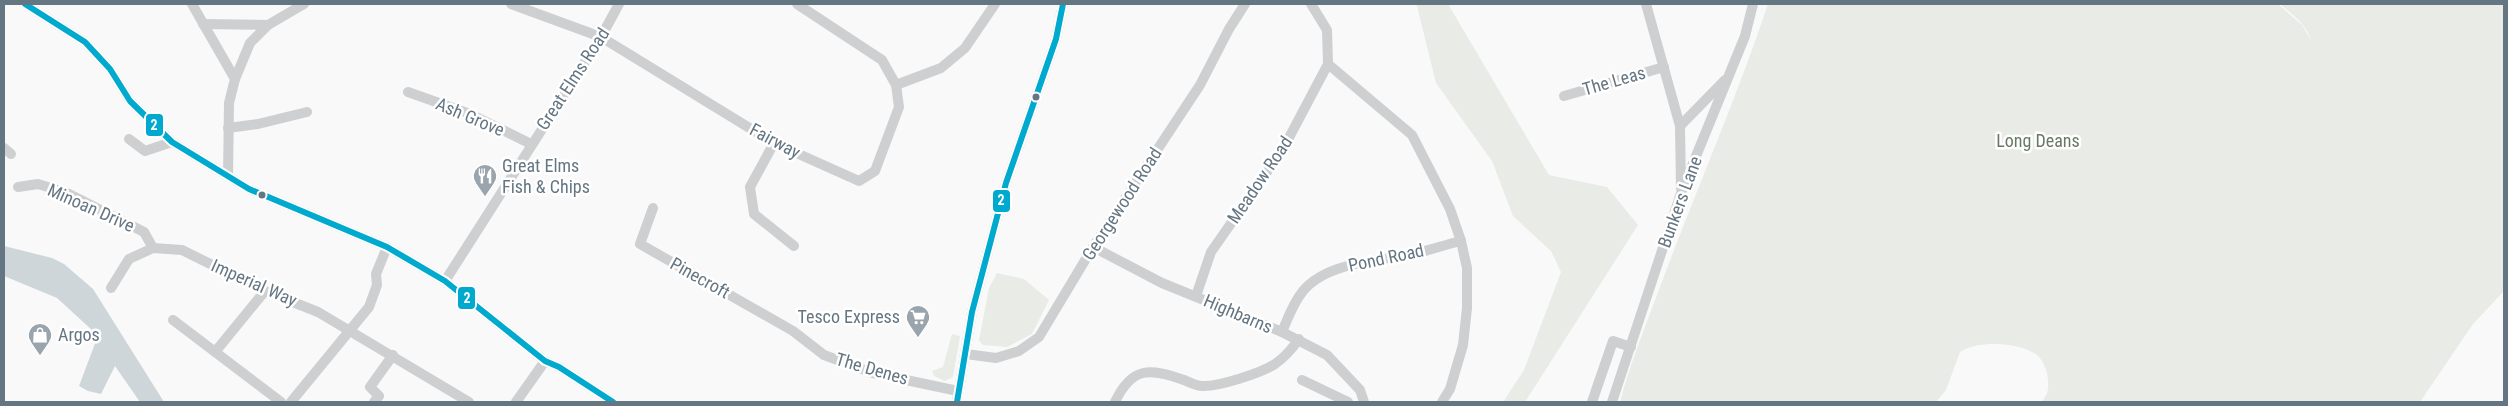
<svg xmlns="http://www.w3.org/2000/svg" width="2508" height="406" font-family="'Roboto Condensed',sans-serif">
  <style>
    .green { fill: #e8ebe6 }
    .water { fill: #ced6d9 }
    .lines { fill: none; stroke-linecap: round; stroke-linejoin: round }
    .minor { stroke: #cecfd0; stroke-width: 10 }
    .bus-1-casing { stroke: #fff; stroke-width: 10 }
    .bus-1 { stroke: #00a9ce; stroke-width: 6 }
    .bus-dot { fill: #657683; stroke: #fff; stroke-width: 2 }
    .labels { text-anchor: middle; stroke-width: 5; stroke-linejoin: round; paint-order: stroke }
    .street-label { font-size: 18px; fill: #657683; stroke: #fff }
    .park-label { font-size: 18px; fill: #687a64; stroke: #fff }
    .poi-label { font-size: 18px; fill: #657683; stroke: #fff; text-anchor: start }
    .line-badge { stroke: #fff; stroke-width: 2 }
    .badge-label { font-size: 14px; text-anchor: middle; font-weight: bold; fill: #fff }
  </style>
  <rect width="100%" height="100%" fill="#f9f9f9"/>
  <g class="green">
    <polygon points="1413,4 1448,4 1549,175 1607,187 1638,225 1525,402 1503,402 1524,370 1561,272 1551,251 1513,216 1492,161 1436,83 1417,6"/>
    <path d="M1768,4H2278L2302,25L2311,40C2307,25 2292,14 2280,4H2504V291L2473,324L2420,402H2041C2047,397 2049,389 2048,381C2048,373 2044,362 2038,356C2021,342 1978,340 1960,352L1946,390L1936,402H1620C1630,363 1646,325 1660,287C1695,193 1736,100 1768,4Z"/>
    <polygon points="997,273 1024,279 1049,300 1032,334 1007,347 983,345 979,340 989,288"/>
    <polygon points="952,334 960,336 953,377 945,381 934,376 932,371 943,367"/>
  </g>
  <polygon class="water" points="4,246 52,258 64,264 93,289 164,402 140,402 115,366 101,394 88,391 79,386 96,341 92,330 57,298 4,276"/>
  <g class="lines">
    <g class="minor">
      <polyline points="25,4 85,42 110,69 130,101 172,142 249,189 387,247 445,281 545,361 559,367 613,402"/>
      <polyline points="192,4 235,79"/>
      <polyline points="511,4 601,37 774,143 859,181 875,171 899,107 896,85 882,60 797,4"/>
      <polyline points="1311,4 1327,30 1328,64 1412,135 1450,209 1461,241 1467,268 1467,308 1463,345 1450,389 1442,402"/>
      <polyline points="1646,4 1680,126 1681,188"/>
      <polyline points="203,24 268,25"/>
      <polyline points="896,85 941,68 965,48 995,4"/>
      <polyline points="408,92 470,114 531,144"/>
      <polyline points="1564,96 1664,67"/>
      <polyline points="1680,126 1725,80"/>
      <polyline points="228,128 258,124 307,112"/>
      <polyline points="129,139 145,151 172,142"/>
      <polyline points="774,143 750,187 754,214 794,246"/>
      <polyline points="4,148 11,154"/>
      <polyline points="228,176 229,103 235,79 250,43 268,25 304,4"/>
      <polyline points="18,187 38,184 67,193 144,232 153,248"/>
      <polyline points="653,208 640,244 793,331 824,355 873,373 958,391"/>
      <polyline points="1093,247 1162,283 1282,332 1327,355 1360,390 1364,402"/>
      <polyline points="445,281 601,37 619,4"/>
      <polyline points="111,288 129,259 153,248 182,250 265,291 318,312 469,402"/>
      <polyline points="1196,296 1211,252 1283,149 1328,64"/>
      <polyline points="173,320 281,402"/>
      <path d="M1282,332C1288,318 1293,303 1303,291C1326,263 1375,261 1409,255C1427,251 1444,245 1461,241"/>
      <polyline points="215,352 265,291"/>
      <polyline points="966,354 996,358 1019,351 1039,337 1093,247 1200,85 1229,29 1245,4"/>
      <polyline points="1302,380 1348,402"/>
      <polyline points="291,402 369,307 377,285 376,274 387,247"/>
      <polyline points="374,402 379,396 370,387 393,355"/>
      <polyline points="516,402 545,361"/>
      <polyline points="957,402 972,312 1006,183 1056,39 1063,4"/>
      <path d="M1115,402C1132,366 1150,368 1184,380C1189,382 1196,386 1202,386C1218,387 1261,373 1275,364C1285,357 1292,349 1299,339"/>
      <polyline points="1592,402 1613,341 1631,347"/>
      <polyline points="1612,402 1681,193 1745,36 1753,4"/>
    </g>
    <g class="bus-1-casing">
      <g id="bus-1">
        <polyline points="25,4 85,42 110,69 130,101 172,142 249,189 387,247 445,281 545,361 559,367 613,402"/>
        <polyline points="957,402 972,312 1006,183 1056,39 1063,4"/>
      </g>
    </g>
    <use href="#bus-1" class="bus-1"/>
  </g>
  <defs>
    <g id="restaurant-pin" transform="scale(1.25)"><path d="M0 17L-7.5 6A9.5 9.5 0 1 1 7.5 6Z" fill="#99a4ac" stroke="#fff"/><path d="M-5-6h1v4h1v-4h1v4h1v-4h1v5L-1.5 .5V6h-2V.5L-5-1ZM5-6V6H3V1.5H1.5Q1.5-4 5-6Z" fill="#fff"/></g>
    <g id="supermarket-pin" transform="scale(1.25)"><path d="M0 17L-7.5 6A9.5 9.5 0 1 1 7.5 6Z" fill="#99a4ac" stroke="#fff"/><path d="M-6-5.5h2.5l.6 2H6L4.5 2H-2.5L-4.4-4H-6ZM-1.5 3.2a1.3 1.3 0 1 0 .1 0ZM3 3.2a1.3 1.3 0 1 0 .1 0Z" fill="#fff"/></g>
    <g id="shop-pin" transform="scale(1.25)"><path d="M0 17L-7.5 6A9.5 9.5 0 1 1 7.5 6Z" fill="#99a4ac" stroke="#fff"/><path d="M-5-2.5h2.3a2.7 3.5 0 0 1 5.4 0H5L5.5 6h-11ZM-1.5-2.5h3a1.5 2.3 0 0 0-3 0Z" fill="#fff"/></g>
  </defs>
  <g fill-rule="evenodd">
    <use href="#restaurant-pin" x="485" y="176"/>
    <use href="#supermarket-pin" x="918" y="317"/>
    <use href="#shop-pin" x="40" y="335"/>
  </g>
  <g class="bus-dot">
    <circle cx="1036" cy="97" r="4.5"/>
    <circle cx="262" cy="195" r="4.5"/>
  </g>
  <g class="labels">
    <g class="street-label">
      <text transform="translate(573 79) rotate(-57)" y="6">Great Elms Road</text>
      <text transform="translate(1614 81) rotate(-16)" y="6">The Leas</text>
      <text transform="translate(470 117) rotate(23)" y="6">Ash Grove</text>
      <text transform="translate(775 141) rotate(28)" y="6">Fairway</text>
      <text transform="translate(1260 180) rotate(-56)" y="6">Meadow Road</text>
      <text transform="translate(1680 202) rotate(-70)" y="6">Bunkers Lane</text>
      <text transform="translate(1122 204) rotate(-57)" y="6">Georgewood Road</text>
      <text transform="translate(91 208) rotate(24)" y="6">Minoan Drive</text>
      <text transform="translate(1386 258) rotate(-12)" y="6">Pond Road</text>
      <text transform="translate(700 278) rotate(29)" y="6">Pinecroft</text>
      <text transform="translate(254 283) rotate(24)" y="6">Imperial Way</text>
      <text transform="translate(1238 314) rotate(23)" y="6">Highbarns</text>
      <text transform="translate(872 369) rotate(16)" y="6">The Denes</text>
    </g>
    <g class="park-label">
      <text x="2038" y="147">Long Deans</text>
    </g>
    <g class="poi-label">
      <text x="502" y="172">Great Elms<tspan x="502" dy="21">Fish &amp; Chips</tspan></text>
      <text x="900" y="323" text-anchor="end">Tesco Express</text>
      <text x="58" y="341">Argos</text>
    </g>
  </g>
  <g class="line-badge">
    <rect x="145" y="113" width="19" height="24" rx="5" fill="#00a9ce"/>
    <rect x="992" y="189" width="19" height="24" rx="5" fill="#00a9ce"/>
    <rect x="457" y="286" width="19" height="24" rx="5" fill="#00a9ce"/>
  </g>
  <g class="badge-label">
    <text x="154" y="130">2</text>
    <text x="1001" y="205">2</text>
    <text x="467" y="303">2</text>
  </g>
  <rect width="2508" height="406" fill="none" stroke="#657683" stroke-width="10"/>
</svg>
